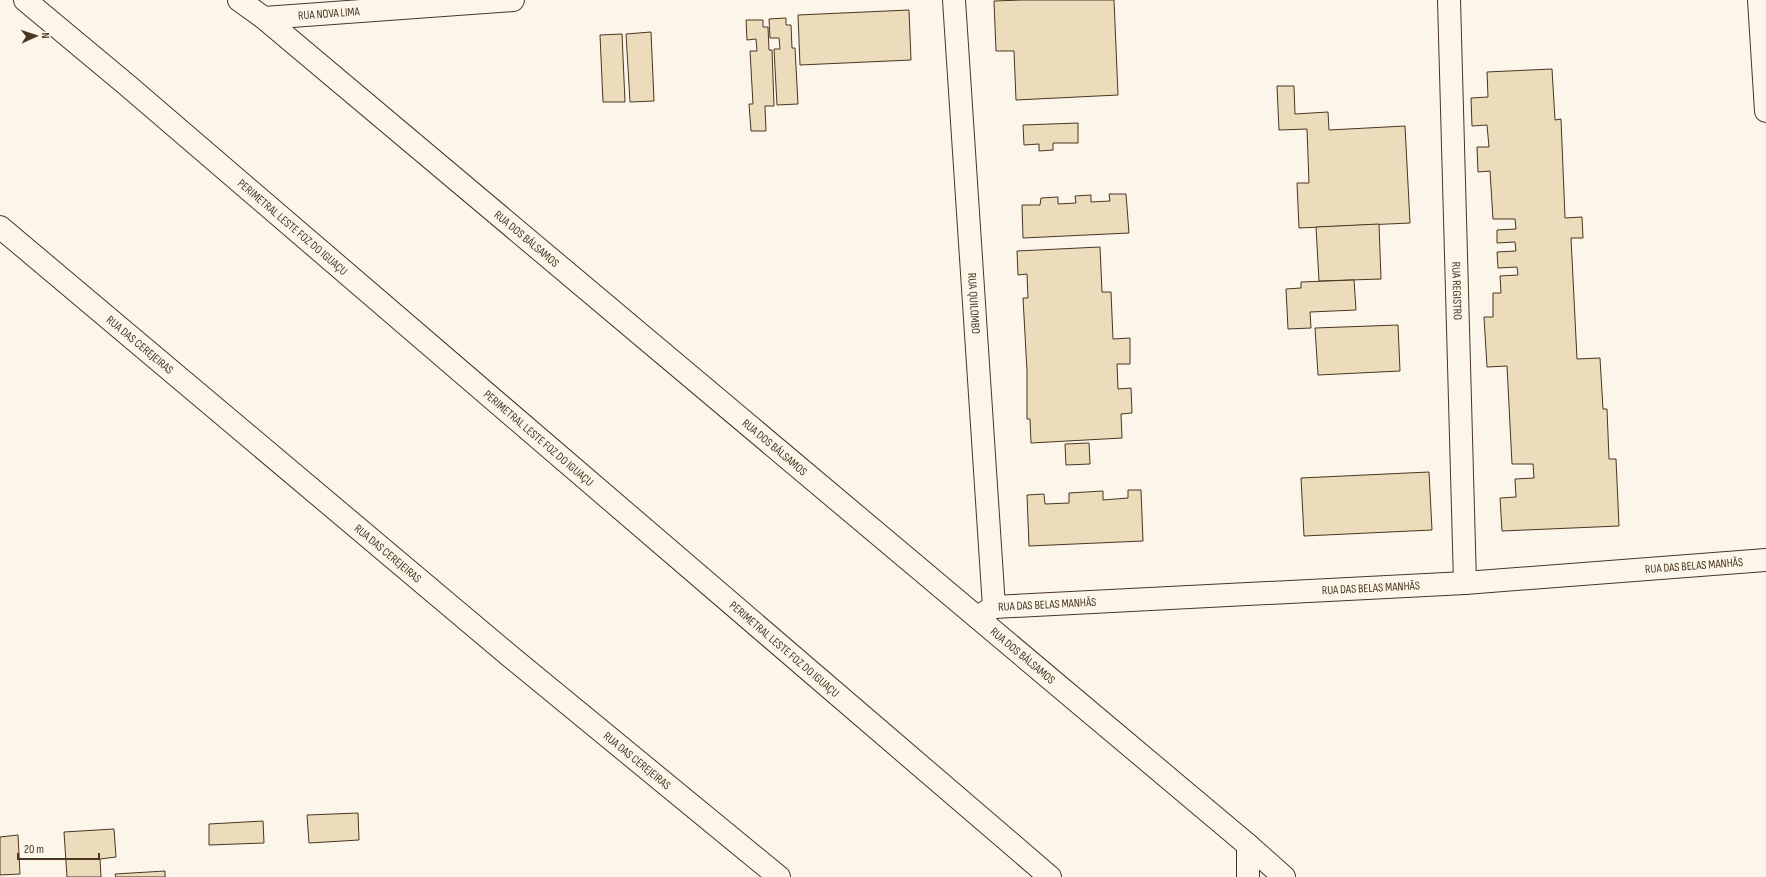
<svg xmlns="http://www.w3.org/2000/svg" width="1766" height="877" font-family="'Sofia Sans Condensed',sans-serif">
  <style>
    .building { fill: #ecdcbc; stroke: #4a3520 }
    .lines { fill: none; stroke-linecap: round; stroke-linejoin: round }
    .minor-casing { stroke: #4a3520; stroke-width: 24 }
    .tertiary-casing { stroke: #4a3520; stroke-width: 24 }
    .trunk-casing { stroke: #4a3520; stroke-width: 24 }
    .minor { stroke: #fbf6e9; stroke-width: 22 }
    .tertiary { stroke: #fbf6e9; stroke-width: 22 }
    .trunk { stroke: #fbf6e9; stroke-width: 22 }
    .labels { text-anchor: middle; stroke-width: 3; stroke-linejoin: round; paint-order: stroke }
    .street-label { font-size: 12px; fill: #4a3520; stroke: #fbf6e9 }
  </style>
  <rect width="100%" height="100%" fill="#fbf6e9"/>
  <g class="building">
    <polygon points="1022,0 1114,0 1118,95 1016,100 1014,51 996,51 994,1"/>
    <polygon points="909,10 911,60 800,65 798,15"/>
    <polygon points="786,18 786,25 791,25 792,48 795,48 798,104 777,105 774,49 780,49 779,38 770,38 769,19"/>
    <polygon points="746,20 763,20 763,27 768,27 769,50 772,50 774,106 765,106 766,131 751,131 749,104 753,104 750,51 757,51 756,39 747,40"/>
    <polygon points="651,32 654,101 630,102 626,34"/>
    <polygon points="622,34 625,102 603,102 600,35"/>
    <polygon points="1552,69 1555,120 1561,119 1565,218 1582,217 1583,238 1571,238 1577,359 1600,358 1603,409 1607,409 1609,459 1616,459 1619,526 1502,531 1500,498 1516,497 1515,479 1534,478 1533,464 1512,464 1507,366 1487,367 1484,317 1493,317 1493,293 1501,293 1500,276 1518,275 1517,267 1498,268 1497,252 1516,251 1515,242 1497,243 1497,230 1516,229 1515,219 1493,219 1490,171 1478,172 1477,147 1489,147 1487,125 1472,126 1471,98 1488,97 1487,72"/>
    <polygon points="1277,86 1294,86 1295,114 1328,112 1329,130 1405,126 1410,223 1299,228 1297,183 1309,183 1307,129 1279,130"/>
    <polygon points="1078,123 1078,143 1053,143 1053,150 1039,151 1039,144 1024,145 1023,125"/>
    <polygon points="1109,194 1126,194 1129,233 1023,238 1022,205 1040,205 1041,198 1058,197 1058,204 1076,203 1075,196 1091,195 1091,202 1110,201"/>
    <polygon points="1379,224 1381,279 1319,281 1316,227"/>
    <polygon points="1100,247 1102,292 1111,292 1113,339 1130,338 1130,364 1117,364 1118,389 1131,388 1132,413 1121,414 1122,438 1031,443 1030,419 1027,419 1027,371 1023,298 1028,298 1027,274 1018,275 1017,251"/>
    <polygon points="1354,280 1356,310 1310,312 1311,328 1288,329 1286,289 1301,288 1301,282"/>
    <polygon points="1398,325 1400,371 1318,375 1315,328"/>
    <polygon points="1089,443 1090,464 1066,465 1065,444"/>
    <polygon points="1429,472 1432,530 1304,536 1301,478"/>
    <polygon points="1128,490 1141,490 1143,541 1029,546 1027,495 1044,494 1045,504 1069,503 1069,493 1103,491 1103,500 1128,498"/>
    <polygon points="358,813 359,840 309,843 307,815"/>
    <polygon points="263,821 264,843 209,845 209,824"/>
    <polygon points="114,829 116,857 100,859 101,877 67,877 64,832"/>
    <polygon points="18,835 20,874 0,875 0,837"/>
    <polygon points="165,871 165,877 116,877 115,874"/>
  </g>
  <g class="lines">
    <g class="minor-casing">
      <g id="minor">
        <path id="s1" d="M239,0L264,18L1248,845L1284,877"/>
        <path id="s2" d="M954,0L994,607"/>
        <path id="s3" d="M1449,0L1465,583"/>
        <polyline points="1759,0 1766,111"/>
        <path id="s4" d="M264,18L513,0"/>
        <path id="s5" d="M977,617L994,607L1465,583L1766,560"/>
      </g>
    </g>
    <g class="tertiary-casing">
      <g id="tertiary">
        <path id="s6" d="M0,227L511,657L779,877"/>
      </g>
    </g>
    <g class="trunk-casing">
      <g id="trunk">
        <path id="s7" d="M25,0L127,85L1050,877"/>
        <polyline points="1248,877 1248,845"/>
      </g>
    </g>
    <use href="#minor" class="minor"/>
    <use href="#tertiary" class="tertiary"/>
    <use href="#trunk" class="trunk"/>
  </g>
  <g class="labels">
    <g class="street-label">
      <text dy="4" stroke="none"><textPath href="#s4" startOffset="65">RUA NOVA LIMA</textPath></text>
      <text dy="4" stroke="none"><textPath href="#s7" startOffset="351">PERIMETRAL LESTE FOZ DO IGUAÇU</textPath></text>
      <text dy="4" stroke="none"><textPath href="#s1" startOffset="374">RUA DOS BÁLSAMOS</textPath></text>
      <text dy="4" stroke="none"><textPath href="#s3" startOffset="291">RUA REGISTRO</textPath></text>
      <text dy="4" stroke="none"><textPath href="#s2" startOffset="304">RUA QUILOMBO</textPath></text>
      <text dy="4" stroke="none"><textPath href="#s6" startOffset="183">RUA DAS CEREJEIRAS</textPath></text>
      <text dy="4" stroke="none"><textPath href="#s7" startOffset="675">PERIMETRAL LESTE FOZ DO IGUAÇU</textPath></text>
      <text dy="4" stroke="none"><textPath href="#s1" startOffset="698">RUA DOS BÁLSAMOS</textPath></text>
      <text dy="4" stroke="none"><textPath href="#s6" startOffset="507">RUA DAS CEREJEIRAS</textPath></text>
      <text dy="4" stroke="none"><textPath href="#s5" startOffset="721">RUA DAS BELAS MANHÃS</textPath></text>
      <text dy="4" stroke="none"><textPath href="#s5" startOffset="397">RUA DAS BELAS MANHÃS</textPath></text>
      <text dy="4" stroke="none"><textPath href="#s5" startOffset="73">RUA DAS BELAS MANHÃS</textPath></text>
      <text dy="4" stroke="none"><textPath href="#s7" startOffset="999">PERIMETRAL LESTE FOZ DO IGUAÇU</textPath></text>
      <text dy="4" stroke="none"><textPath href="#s1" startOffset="1022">RUA DOS BÁLSAMOS</textPath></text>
      <text dy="4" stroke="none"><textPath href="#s6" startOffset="831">RUA DAS CEREJEIRAS</textPath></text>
    </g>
  </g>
  <g transform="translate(36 36) rotate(87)" stroke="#fbf6e9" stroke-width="3" paint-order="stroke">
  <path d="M0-3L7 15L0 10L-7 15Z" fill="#4a3520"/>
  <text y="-6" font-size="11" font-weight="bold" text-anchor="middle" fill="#4a3520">N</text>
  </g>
  <path d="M18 853v6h81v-6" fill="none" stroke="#4a3520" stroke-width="2"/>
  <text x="24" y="853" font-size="12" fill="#4a3520" stroke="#fbf6e9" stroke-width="3" paint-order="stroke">20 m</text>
</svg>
